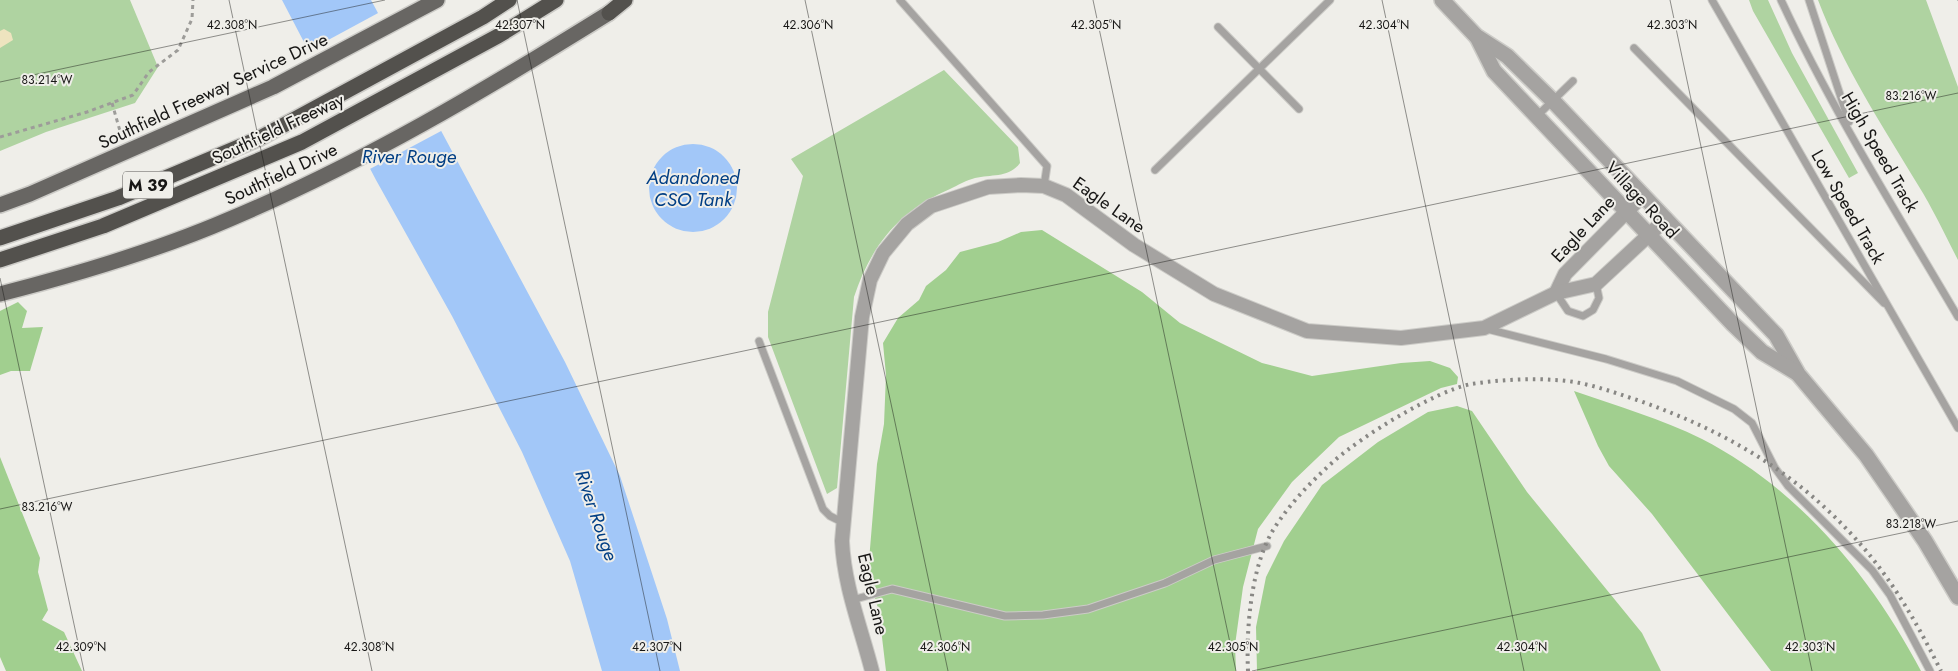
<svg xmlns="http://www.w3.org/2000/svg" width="1958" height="671" font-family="Jost,sans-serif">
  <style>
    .green { fill: #afd3a1 }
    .forest { fill: #a1cf8f }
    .sand { fill: #eee4bf }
    .water { fill: #a2c7f8 }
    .pier { fill: #efeee9 }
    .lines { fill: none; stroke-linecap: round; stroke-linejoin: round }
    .service-casing { stroke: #cccbc7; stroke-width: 9 }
    .minor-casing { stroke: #cccbc7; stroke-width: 16 }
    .tertiary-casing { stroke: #cccbc7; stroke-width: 18 }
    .primary-casing { stroke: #cccbc7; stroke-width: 18 }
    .motorway-casing { stroke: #cccbc7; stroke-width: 18 }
    .path { stroke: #9d9c99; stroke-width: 3; stroke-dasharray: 4 4; stroke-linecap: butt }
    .service { stroke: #a5a3a1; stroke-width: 7 }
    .minor { stroke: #a5a3a1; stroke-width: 14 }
    .tertiary { stroke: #a5a3a1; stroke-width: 15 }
    .primary { stroke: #686663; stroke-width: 15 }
    .motorway { stroke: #53514d; stroke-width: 15 }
    .rail { stroke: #888784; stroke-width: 4; stroke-dasharray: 2.5 5; stroke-linecap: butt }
    .ticks { fill: none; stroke: #171615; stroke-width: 1; stroke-opacity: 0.45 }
    .labels { text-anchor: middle; stroke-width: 4; stroke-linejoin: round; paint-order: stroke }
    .shield { fill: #efeee9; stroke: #585755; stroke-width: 1 }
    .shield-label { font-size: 16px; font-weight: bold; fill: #171615 }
    .street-label { font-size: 18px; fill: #171615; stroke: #efeee9 }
    .water-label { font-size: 19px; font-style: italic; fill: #003e84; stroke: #efeee9 }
    .ticks-label { font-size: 12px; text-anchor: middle; fill: #171615; stroke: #efeee9; stroke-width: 4; stroke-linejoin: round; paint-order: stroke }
  </style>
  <rect width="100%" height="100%" fill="#efeee9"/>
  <g class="green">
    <polygon points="0,0 130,0 158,67 135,103 46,132 0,151"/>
    <polygon points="1749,0 1768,0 1792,53 1858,173 1849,178 1753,11"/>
    <path d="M1818,0H1926L1958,87V260C1945,235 1933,209 1918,185C1882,125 1843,66 1818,0Z"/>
    <path d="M944,70L1018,147L1020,163C1009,178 992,174 975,178C967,180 958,185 950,189C900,210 871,245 854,297L837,488L827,494L768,337V312L803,176L791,159Z"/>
  </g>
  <g class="forest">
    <polygon points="1042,230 1142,292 1180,323 1262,363 1312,376 1401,363 1430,361 1450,368 1458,377 1457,384 1441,388 1339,437 1292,482 1258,529 1243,587 1235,645 1236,671 886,671 879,612 868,573 877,464 884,424 886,375 883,343 898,318 919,300 926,286 946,270 960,252 998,242 1021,232"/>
    <polygon points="18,302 27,311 22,328 43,327 30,371 11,371 0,375 0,311"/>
    <path d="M1574,391C1617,406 1662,419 1702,439C1799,489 1871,576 1921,671H1771L1652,514L1609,466L1598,446Z"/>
    <polygon points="1457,406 1472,411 1527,492 1642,633 1661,671 1257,671 1256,627 1266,577 1284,541 1322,485 1378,442 1428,412"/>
    <polygon points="0,457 40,558 38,572 48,610 42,620 64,632 82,671 6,671 0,657"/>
  </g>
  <polygon class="sand" points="4,29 11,33 13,40 0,48 0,31"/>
  <g class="water">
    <polygon points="282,0 371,0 565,362 620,476 667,619 680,671 602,671 570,561 522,452 452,316 376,180"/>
    <circle cx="693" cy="188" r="44"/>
  </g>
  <polygon class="pier" points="380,12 443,130 368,170 306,52"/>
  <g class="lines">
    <g class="service-casing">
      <g id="service">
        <polyline points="900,0 1047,166 1044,186"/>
        <polyline points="1712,0 1958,428"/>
        <path d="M1781,0C1832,110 1897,213 1958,317"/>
        <polyline points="1809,0 1849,122"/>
        <polyline points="1218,27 1299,109"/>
        <polyline points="1634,48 1884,303"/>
        <polyline points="1537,116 1573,81"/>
        <polyline points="1155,170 1330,0"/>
        <polyline points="1556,293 1568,311 1583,316 1593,310 1599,298 1596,284"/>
        <polyline points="1487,329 1606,359 1677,381 1734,409 1752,423 1775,468 1788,486 1872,570 1890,595 1930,671"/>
        <polyline points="759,341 823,509 830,516 844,523"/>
        <polyline points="852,600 892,589 1005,616 1043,615 1088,609 1165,583 1214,560 1267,546"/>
      </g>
    </g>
    <g class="minor-casing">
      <g id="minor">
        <polyline points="1556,293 1565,274 1643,195"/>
        <path d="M872,671C861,628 844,586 842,541L862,317L870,280L883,253L907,224L931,206L988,187L1021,185L1044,186L1066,195L1134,245L1214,294L1307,331L1401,338L1484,328L1556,293L1596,284L1666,219"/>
      </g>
    </g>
    <g class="tertiary-casing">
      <g id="tertiary">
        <polyline points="1442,0 1476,36 1507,56 1553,101 1776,335 1798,374 1866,455 1895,497 1925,541 1958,597"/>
        <polyline points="1477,37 1494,71 1733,324 1762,352 1797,373"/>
      </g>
    </g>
    <g class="primary-casing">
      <g id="primary">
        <polyline points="0,205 30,194 273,87 437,0"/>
        <path d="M0,294C78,274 156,251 230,219C363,163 487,89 609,13"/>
      </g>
    </g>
    <g class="motorway-casing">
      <g id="motorway">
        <polyline points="609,13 625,0"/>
        <polyline points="0,238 118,198 258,139 483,17 509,0"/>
        <polyline points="0,260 103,226 302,142 498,36 556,0"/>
      </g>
    </g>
    <g class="path">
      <polyline points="112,103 122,138"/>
      <polyline points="0,137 87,112 133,95 149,72 178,50 192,19 193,0"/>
    </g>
    <use href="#service" class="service"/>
    <use href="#minor" class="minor"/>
    <use href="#tertiary" class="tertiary"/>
    <use href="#primary" class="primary"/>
    <use href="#motorway" class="motorway"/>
    <path class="rail" d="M1248,671C1246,628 1251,564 1275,527C1292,501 1312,481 1334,461C1362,436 1435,391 1471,384C1498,380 1528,378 1555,380C1583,381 1610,391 1637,400C1726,431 1800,474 1862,546C1895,584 1919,627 1941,671"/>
  </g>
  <path class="ticks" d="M229,0L372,671M517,0L660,671M805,0L948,671M1093,0L1236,671M1382,0L1524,671M1670,0L1812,671M1958,0V1M0,82L385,0M0,278L84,671M0,509L1958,93M1252,671L1958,521"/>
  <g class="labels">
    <rect class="shield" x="123" y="171.5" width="50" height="27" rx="4"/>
    <g class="shield-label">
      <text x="148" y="191">M 39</text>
    </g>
    <g class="street-label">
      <text transform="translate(213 91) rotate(-25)" y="6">Southfield Freeway Service Drive</text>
      <text transform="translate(278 129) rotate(-25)" y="6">Southfield Freeway</text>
      <text transform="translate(1880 152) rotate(60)" y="6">High Speed Track</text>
      <text transform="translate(281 174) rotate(-25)" y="6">Southfield Drive</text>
      <text transform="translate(1642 200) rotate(47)" y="6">Village Road</text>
      <text transform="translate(1109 205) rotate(35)" y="6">Eagle Lane</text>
      <text transform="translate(1848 207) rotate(60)" y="6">Low Speed Track</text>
      <text transform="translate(1583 229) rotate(-47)" y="6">Eagle Lane</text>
      <text transform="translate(873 594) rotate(77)" y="6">Eagle Lane</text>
    </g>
    <g class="water-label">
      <text x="409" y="163">River Rouge</text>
      <text x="693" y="184">Adandoned<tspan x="693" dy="22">CSO Tank</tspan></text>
      <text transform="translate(597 515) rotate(71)" y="7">River Rouge</text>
    </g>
  </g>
  <g class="ticks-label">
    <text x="232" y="29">42.308°N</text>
    <text x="520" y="29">42.307°N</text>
    <text x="808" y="29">42.306°N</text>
    <text x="1096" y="29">42.305°N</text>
    <text x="1384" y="29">42.304°N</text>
    <text x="1672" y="29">42.303°N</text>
    <text x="47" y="84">83.214°W</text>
    <text x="1911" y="100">83.216°W</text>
    <text x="47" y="511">83.216°W</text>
    <text x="1911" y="528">83.218°W</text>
    <text x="81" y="651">42.309°N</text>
    <text x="369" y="651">42.308°N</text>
    <text x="657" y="651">42.307°N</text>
    <text x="945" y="651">42.306°N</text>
    <text x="1233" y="651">42.305°N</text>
    <text x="1522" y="651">42.304°N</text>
    <text x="1810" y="651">42.303°N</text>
  </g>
</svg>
